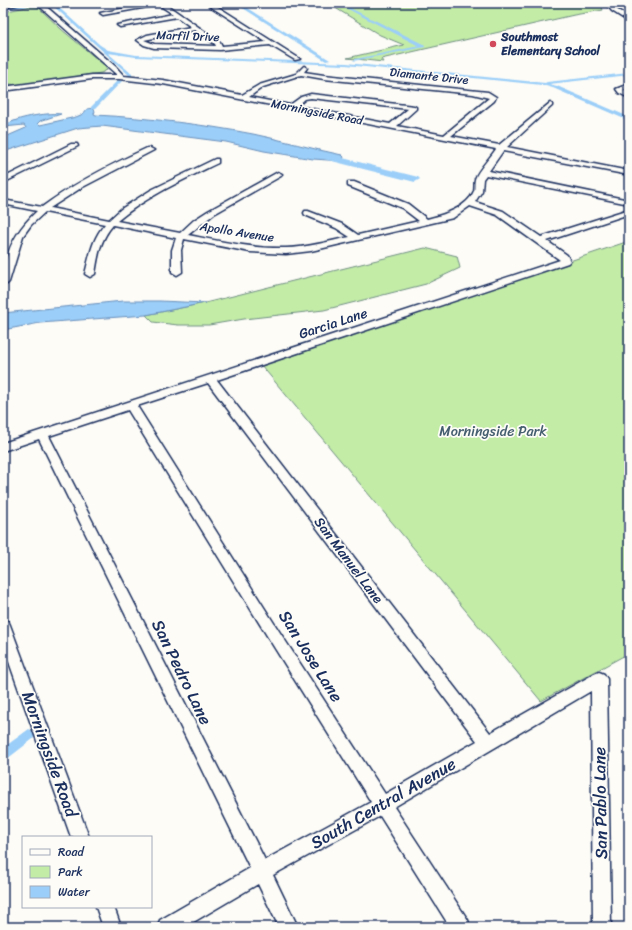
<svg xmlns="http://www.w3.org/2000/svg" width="632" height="930" font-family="Sriracha,sans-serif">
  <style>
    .green { fill: #c3eca7; stroke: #6f8e82 }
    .water { fill: #9bcef8; stroke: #688eba }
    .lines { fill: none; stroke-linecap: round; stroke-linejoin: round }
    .canal { fill: #9bcef8; fill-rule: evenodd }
    .river { fill: #9bcef8; fill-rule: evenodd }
    .minor-casing { stroke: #1b2f5e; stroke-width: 3 }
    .major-casing { stroke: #1b2f5e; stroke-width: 3 }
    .minor { fill: #fdfcf7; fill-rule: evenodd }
    .major { fill: #fdfcf7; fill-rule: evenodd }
    .poi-dot { fill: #d1495b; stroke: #fdfcf7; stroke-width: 1.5 }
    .labels { text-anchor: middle; stroke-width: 3.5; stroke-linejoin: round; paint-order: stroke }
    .far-street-label { font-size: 12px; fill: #1b2f5e; stroke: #fdfcf7 }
    .far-poi-label { font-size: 12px; font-weight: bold; fill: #1b2f5e; stroke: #fdfcf7; text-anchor: start }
    .street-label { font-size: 14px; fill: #1b2f5e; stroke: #fdfcf7 }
    .park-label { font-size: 14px; fill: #455e70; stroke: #fdfcf7 }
    .near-street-label { font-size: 17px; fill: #1b2f5e; stroke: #fdfcf7 }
  </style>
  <rect width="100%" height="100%" fill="#fdfcf7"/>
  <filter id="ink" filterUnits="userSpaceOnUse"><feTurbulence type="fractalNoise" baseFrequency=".025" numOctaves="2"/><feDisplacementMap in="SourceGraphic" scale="8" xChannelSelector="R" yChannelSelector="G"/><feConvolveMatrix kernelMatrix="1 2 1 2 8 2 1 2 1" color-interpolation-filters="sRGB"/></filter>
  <g filter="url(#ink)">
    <g class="green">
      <polygon points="343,3 586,3 601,5 603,10 574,15 381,59 383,62 347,58 404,45 380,35 332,6"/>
      <polygon points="31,6 38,7 61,29 104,65 107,70 101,73 17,85 3,83 3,12"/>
      <polygon points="629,241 629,653 541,701 261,365"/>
      <polygon points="425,248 457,256 460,268 426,284 324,310 244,319 209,325 178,325 153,322 146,315 205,303"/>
    </g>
    <g class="water">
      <path d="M93,108L95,111L94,114L96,115C149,118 201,124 253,134C283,140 312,149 342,155L344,157L342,161L313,159L264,151L226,142L102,126L78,128L3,152V138L26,128L24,125L4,127C11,118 49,112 61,114L40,121L38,123L40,125L76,117L83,114L87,109Z"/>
      <polygon points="123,301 160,301 205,303 146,315 40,323 3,330 3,313"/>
    </g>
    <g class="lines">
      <g class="canal">
        <polygon points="35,3 36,4 34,5 3,10 3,8"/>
        <polygon points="50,3 54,3 100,45 108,50 136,55 346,63 545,83 547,82 629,73 629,75 549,84 557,86 629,117 629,121 553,88 542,85 346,65 136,57 108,53 132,74 132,76 130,76"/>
        <polygon points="235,3 240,3 330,60 326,61"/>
        <polygon points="369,3 380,3 350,8 425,45 425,47 353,61 355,59 419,46 344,7"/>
        <polygon points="118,80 122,81 95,109 91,109 91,107"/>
        <polygon points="29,729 33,731 35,735 33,739 7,759 3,761 3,748"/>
      </g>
      <polygon class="river" points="323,153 418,177 420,179 415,182 320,158 318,156 320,154"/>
      <g class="minor-casing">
        <g id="minor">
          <polygon points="12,3 24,3 3,8 3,4"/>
          <path d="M36,3H42L116,67L124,76L163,80L242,95L259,85L296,74L304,66L307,68L304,72L324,75L488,92L496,97L494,101L451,136L499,145L550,103L552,104V106L507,147L629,171V175L503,151L489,171L629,200V204L486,175L483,179L482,191L475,202L503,211L541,237L629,209V214L547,241L567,255L570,261L568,263L217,380L490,733L594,674L599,672L604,674L607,679L611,927H593L591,691L394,807L468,920L470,927H450L380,816L273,875L298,927H279L258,884L185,927H158L160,920L250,868L39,439L3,451V443L560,260L497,215L470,206L453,218L311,251L286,254L250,252L184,239L181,250L182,272L177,275L172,272V250L176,238L113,225C100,240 98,255 95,274L90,277L85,274C90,255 92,239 105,224L45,212L31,225L23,236L9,282L7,284L3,285C3,255 15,231 37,211L3,204V200L42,207C74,183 110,165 147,148H150L154,150L81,188L50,208L109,220L121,209L151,190L215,159H218V163C183,180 147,196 117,221L180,233L194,220L208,211L278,172L282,174L281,176L214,214L188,235C220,241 253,249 286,248C307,248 329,241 350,237L336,228L305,215L304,213L305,211H308L342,224L358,235L419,221L402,208L348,186V182H354L408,204L427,219C443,215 467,208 474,191C475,188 474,183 475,179C478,170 490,158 496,149L163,84L119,79H92L3,91V87L92,75H117ZM301,75L324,79L473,94L489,98L444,135L397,126L416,109V107L414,106L311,94L301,97L290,105L249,97L263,87ZM311,98L408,109L390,124L297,106L305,99ZM208,383L477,741L385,794L279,631L137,406ZM128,410L269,639L371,802L265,860L49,436Z"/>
          <path d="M152,3H164L220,42L222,46L266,42L205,3H212L300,59L295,60L270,45L220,50L154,48L144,45L137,40L147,35L191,27L177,17L120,27L117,25L173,14L159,5L103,15L100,13ZM195,30L215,44L216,46L154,44L144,40Z"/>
          <polygon points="629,84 629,88 623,90 629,93 629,98 619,93 616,89"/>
          <polygon points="71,144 77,144 78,146 3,183 3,178"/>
          <polygon points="3,619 8,621 10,625 89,837 71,837 3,645"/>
          <polygon points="96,907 114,907 121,927 103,927"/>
        </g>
      </g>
      <g class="major-casing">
        <polygon id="major" points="605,3 612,3 616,9 629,17 629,22 612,11"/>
      </g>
      <use href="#minor" class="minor"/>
      <use href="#major" class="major"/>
    </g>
  </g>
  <circle class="poi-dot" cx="493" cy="44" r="4"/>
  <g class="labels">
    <g class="far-street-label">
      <text transform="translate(188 36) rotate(2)" y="4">Marfil Drive</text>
      <text transform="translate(429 76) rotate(6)" y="4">Diamante Drive</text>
      <text transform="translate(317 112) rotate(11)" y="4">Morningside Road</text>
      <text transform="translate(237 232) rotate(9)" y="4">Apollo Avenue</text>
    </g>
    <g class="far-poi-label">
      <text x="501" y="41">Southmost<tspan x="501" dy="14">Elementary School</tspan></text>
    </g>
    <g class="street-label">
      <text transform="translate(333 323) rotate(-18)" y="5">Garcia Lane</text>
      <text transform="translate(349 560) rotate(53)" y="5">San Manuel Lane</text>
    </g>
    <g class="park-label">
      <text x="493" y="436">Morningside Park</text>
    </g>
    <g class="near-street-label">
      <text transform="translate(311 656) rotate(58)" y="6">San Jose Lane</text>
      <text transform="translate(182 672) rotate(64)" y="6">San Pedro Lane</text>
      <text transform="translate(50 754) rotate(70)" y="6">Morningside Road</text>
      <text transform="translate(383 803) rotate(-30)" y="6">South Central Avenue</text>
      <text transform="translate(600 803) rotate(-91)" y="6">San Pablo Lane</text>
    </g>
  </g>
  <rect width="632" height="930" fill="none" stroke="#fdfcf7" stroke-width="16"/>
  <rect x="8" y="8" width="616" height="914" fill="none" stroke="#1b2f5e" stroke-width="1.5" filter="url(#ink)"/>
  <rect x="22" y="836" width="130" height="72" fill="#fdfcf7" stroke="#a3aaba"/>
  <rect x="30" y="849" width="20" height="6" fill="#fdfcf7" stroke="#a3aaba"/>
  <text x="58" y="856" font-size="12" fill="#1b2f5e">Road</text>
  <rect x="30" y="866" width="20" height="12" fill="#c3eca7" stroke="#a3aaba"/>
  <text x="58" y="876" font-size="12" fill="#1b2f5e">Park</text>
  <rect x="30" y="886" width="20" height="12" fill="#9bcef8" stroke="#a3aaba"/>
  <text x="58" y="896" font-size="12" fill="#1b2f5e">Water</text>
</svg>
